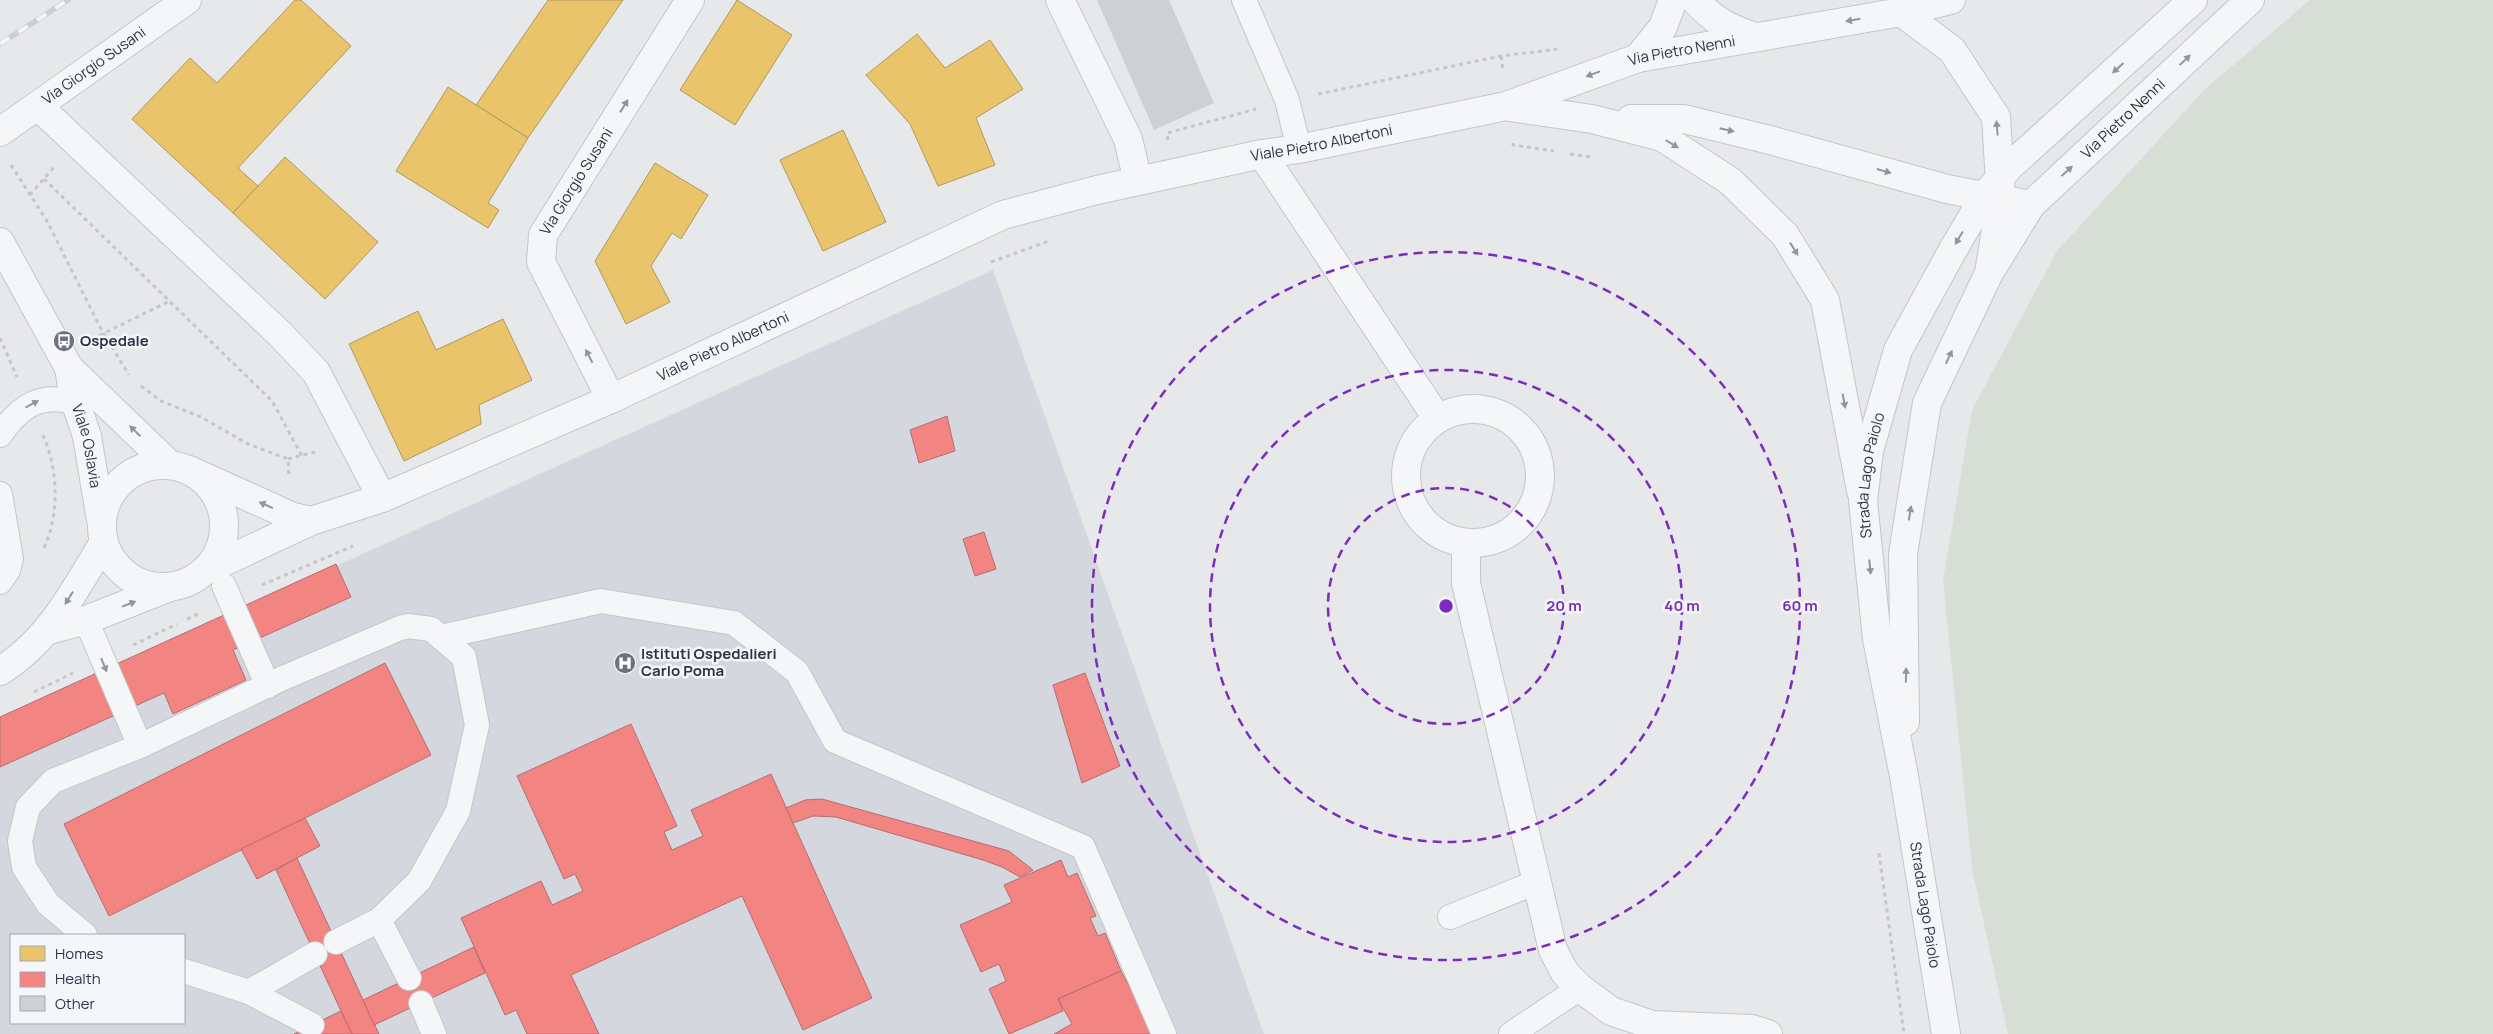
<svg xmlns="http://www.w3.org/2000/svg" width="2493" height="1034" font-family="Manrope,sans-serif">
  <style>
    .built { fill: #d4d7dd; fill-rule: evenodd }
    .green { fill: #d6ded6 }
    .homes { fill: #e9c46a; stroke: #b0995f }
    .health { fill: #f28482; stroke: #b66c70 }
    .building { fill: #ced0d3 }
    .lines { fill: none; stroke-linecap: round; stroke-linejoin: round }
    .service-casing { stroke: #c4c6c8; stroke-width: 26 }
    .minor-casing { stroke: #c4c6c8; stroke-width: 30 }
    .tertiary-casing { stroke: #c4c6c8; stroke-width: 30 }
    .path { stroke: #c5c6ca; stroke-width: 3; stroke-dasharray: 4 4; stroke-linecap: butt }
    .service { stroke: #f5f6f7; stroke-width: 24 }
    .minor { stroke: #f5f6f7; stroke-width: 28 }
    .tertiary { stroke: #f5f6f7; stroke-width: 28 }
    .rail-casing { stroke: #cecfd2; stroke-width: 5.5 }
    .rail { stroke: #f4f6f9; stroke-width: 4; stroke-dasharray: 11; stroke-linecap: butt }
    .oneway { fill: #90959e }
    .ring { fill: none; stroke: #7b2cbf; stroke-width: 2.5; stroke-dasharray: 9 6 }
    .labels { text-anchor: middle; stroke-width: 5; stroke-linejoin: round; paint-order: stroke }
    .street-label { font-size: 15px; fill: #2b3445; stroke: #f4f6f9 }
    .poi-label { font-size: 15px; font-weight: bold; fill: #2b3445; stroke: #f4f6f9; text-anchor: start }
    .centre { fill: #7b2cbf; stroke: #f4f6f9; stroke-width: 2.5 }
    .ring-label { font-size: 15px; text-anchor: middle; font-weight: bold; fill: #7b2cbf; stroke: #f4f6f9; stroke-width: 5; stroke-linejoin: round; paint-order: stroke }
  </style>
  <rect width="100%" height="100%" fill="#e6e8ea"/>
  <path class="built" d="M993,270L1264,1034H0V717ZM11,935H184V1023H11Z"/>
  <polygon class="green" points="2310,0 2493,0 2493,1034 2008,1034 1972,868 1943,580 1972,410 2057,251 2204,90"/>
  <g class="homes">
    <polygon points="295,0 301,0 351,46 238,168 258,186 233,213 132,119 190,58 217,83"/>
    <polygon points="548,0 623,0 528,138 476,105"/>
    <polygon points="737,0 792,35 735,125 680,90"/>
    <polygon points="917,34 945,68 990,40 1023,89 976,118 995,165 938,186 910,124 866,75"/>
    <polygon points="448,87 528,138 488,203 499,210 488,228 396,171"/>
    <polygon points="843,130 886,222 823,251 780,160"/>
    <polygon points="285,157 378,242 325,299 233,213"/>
    <polygon points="655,163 708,195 681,239 672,233 651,266 670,302 626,324 595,261"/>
    <polygon points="418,311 436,350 503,319 532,380 479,405 481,424 404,461 349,344"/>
  </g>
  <g class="health">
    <polygon points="947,416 955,451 919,463 910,430"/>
    <polygon points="984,532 996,569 975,576 963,539"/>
    <polygon points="336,564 351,597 233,650 246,680 173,714 164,693 0,767 0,717"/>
    <polygon points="385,663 431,755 109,916 64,824"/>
    <polygon points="1085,673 1120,766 1082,783 1053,685"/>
    <polygon points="631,724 677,826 664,832 672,850 703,836 691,810 771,774 872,998 803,1030 742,896 571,975 599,1034 527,1034 516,1010 505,1015 461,918 541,881 552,905 583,891 575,874 564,879 517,776"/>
    <polygon points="822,799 1009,851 1033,870 1020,877 1002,867 983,860 836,817 813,816 793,823 786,808 805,800"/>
    <polygon points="305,818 320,846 257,879 241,849"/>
    <polygon points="297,858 379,1034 352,1034 341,1011 276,870"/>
    <polygon points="1061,860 1068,877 1077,873 1096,916 1090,918 1098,936 1105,933 1121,971 1058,999 1063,1011 1009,1034 989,989 1006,981 999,964 981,972 960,925 1012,902 1004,885"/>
    <polygon points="474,947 485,973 374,1025 363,1000"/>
    <polygon points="1121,971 1155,1034 1054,1034 1072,1024 1058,999"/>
    <polygon points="341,1011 352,1034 294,1034 312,1025"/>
  </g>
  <polygon class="building" points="1097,0 1169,0 1214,103 1154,130"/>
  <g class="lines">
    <g class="service-casing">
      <g id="service">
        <polyline points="1244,0 1287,100 1299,149"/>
        <path d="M0,435C21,405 40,393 75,402"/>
        <polyline points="0,494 11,559 8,570 0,582"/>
        <polyline points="224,586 268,686"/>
        <polyline points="86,620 140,746"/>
        <polyline points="441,637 601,601 734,623 797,672 835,741 1083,847 1164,1034"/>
        <polyline points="1450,917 1537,882"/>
        <polyline points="379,920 409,978"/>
        <polyline points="85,935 48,904 24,867 20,841 28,807 53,781 140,746 281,679 400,628 408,626 431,629 464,657 477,725 458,811 419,881 379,920 336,942"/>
        <polyline points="184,971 249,992 312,1025"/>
        <polyline points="249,992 315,954"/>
        <polyline points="421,1003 434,1034"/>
        <polyline points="1511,1034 1580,988"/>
      </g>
    </g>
    <g class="minor-casing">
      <g id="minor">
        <polyline points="1060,0 1128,139 1138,181"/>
        <path d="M1695,0C1714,21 1728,28 1755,37"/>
        <polyline points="1901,12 1952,50 1996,117 2001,199 1989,273"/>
        <polyline points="1638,58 1663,27 1673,0"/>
        <polyline points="38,106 280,334 316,372 382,498"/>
        <polyline points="1510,107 1592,119 1662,137 1730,181 1785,235 1825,300 1861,491"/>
        <polyline points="1631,119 1684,119 1770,140 1947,189 2031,205"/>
        <path id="s1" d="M0,132L187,0"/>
        <polyline points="1262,154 1437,418"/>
        <path id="s2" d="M611,399L541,262L543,235L690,0"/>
        <circle cx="1473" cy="476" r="67"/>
        <polyline points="189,470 293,517 311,521"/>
        <polyline points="1466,543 1466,583 1553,950 1565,973 1580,988 1611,1011 1652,1025 1752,1029 1768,1034"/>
        <path id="s3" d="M204,571L311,521L382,498L611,399L1003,215L1097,190L1262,154L1299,149L1506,106L1638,58L1901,12L1951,0"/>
      </g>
    </g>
    <g class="tertiary-casing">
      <g id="tertiary">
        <path id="s4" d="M0,242L69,368L74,398L87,436L101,520"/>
        <polyline points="69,368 170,465"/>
        <circle cx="163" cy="526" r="61"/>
        <polyline points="49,630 86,620 170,587"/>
        <path d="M0,671C50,640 74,591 104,542"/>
        <path id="s5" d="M1905,722L1903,554L1927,403L1989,273L2031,205L2250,0"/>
        <path id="s6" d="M1946,1034L1904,776L1877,639L1863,501L1869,451L1898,350L1954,248L1984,197L2009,167L2193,0"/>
      </g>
    </g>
    <g class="path">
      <polyline points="1501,56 1503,70"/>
      <polyline points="1318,94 1501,56 1557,49"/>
      <polyline points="1168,140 1167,133 1256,109"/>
      <polyline points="1513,143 1513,145 1554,151"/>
      <polyline points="1570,154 1591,157"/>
      <polyline points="11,165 47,221 100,327 129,375"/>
      <polyline points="44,179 272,401 302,456"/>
      <polyline points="30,195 54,167"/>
      <polyline points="991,262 1049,241"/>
      <polyline points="0,338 17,377"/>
      <polyline points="92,339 170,301"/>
      <polyline points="141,386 161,401 201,417 248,444 288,459 289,477"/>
      <path d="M43,435C58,469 60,513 44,548"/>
      <polyline points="288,459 319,451"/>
      <polyline points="262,585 353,546"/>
      <polyline points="187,619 200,613"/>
      <polyline points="133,645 177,624"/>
      <polyline points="34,692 73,673"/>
      <polyline points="1879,853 1904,1034"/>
    </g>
    <use href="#service" class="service"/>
    <use href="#minor" class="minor"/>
    <use href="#tertiary" class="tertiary"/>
    <g class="rail-casing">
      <polyline id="rail" points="0,44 68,0"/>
    </g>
    <use href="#rail" class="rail"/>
  </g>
  <defs><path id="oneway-solid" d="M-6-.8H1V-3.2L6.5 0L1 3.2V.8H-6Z" transform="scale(1.25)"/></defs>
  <g class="oneway">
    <use href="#oneway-solid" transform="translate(1853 20) rotate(170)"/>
    <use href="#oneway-solid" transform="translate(2185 60) rotate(-43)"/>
    <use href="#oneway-solid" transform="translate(2118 68) rotate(138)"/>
    <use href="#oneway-solid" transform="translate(1593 74) rotate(160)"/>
    <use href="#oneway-solid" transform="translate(624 106) rotate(-58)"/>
    <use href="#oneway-solid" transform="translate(1997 128) rotate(-95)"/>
    <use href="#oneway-solid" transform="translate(1727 130) rotate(13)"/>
    <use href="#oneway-solid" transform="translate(1672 144) rotate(32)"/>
    <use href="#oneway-solid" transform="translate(1884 171) rotate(16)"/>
    <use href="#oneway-solid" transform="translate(2067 171) rotate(-43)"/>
    <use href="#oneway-solid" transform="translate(1959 238) rotate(121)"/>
    <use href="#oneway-solid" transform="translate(1794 249) rotate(58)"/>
    <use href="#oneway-solid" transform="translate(589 356) rotate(-117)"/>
    <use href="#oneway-solid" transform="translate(1949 357) rotate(-65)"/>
    <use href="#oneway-solid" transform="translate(1844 401) rotate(79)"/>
    <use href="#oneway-solid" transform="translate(32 404) rotate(-28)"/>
    <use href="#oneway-solid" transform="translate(135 431) rotate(-136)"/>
    <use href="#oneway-solid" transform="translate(266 505) rotate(-156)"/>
    <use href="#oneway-solid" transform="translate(1910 513) rotate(-81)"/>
    <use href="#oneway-solid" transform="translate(1870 567) rotate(84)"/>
    <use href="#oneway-solid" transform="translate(69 598) rotate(122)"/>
    <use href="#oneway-solid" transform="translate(129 604) rotate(-21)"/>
    <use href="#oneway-solid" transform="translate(104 665) rotate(67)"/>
    <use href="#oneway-solid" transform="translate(1906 675) rotate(-89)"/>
  </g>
  <g class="ring">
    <circle cx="1446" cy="606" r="118"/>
    <circle cx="1446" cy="606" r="236"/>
    <circle cx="1446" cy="606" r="354"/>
  </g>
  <defs>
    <g id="bus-disc" transform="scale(1.125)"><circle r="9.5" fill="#6c737f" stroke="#f4f6f9"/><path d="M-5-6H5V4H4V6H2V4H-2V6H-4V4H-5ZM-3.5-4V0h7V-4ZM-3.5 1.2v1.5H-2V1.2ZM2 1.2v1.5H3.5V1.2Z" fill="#fff"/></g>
    <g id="hospital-disc" transform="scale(1.125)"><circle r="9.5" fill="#6c737f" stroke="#f4f6f9"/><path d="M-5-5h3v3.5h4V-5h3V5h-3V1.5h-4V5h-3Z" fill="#fff"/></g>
  </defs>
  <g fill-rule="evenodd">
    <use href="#bus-disc" x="64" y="341"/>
    <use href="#hospital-disc" x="625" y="663"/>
  </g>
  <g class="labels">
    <g class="street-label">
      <text dy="5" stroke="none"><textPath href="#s3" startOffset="1575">Via Pietro Nenni</textPath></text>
      <text dy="5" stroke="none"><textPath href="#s1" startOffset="115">Via Giorgio Susani</textPath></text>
      <text dy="5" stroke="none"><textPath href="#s5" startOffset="671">Via Pietro Nenni</textPath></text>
      <text dy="5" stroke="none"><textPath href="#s3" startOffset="1202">Viale Pietro Albertoni</textPath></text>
      <text dy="5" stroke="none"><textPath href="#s2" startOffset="244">Via Giorgio Susani</textPath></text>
      <text dy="5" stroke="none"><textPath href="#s3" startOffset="566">Viale Pietro Albertoni</textPath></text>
      <text dy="5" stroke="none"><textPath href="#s4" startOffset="224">Viale Oslavia</textPath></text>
      <text dy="5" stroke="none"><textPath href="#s6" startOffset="566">Strada Lago Paiolo</textPath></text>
      <text transform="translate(1925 905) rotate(81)" y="5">Strada Lago Paiolo</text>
    </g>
    <g class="poi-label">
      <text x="80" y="346">Ospedale</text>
      <text x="641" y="659">Istituti Ospedalieri<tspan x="641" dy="17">Carlo Poma</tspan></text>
    </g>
  </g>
  <circle cx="1446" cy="606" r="8" class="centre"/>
  <g class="ring-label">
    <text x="1564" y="611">20 m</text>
    <text x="1682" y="611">40 m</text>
    <text x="1800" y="611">60 m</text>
  </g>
  <rect x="10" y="934" width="175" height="90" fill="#f4f6f9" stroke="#a4a8b1"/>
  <rect x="20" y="946" width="25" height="15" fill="#e9c46a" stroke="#a4a8b1"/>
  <text x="55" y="959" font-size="15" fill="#2b3445">Homes</text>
  <rect x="20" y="972" width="25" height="15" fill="#f28482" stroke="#a4a8b1"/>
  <text x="55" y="984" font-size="15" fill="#2b3445">Health</text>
  <rect x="20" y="996" width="25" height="15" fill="#ced0d3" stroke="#a4a8b1"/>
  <text x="55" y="1009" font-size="15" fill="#2b3445">Other</text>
</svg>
